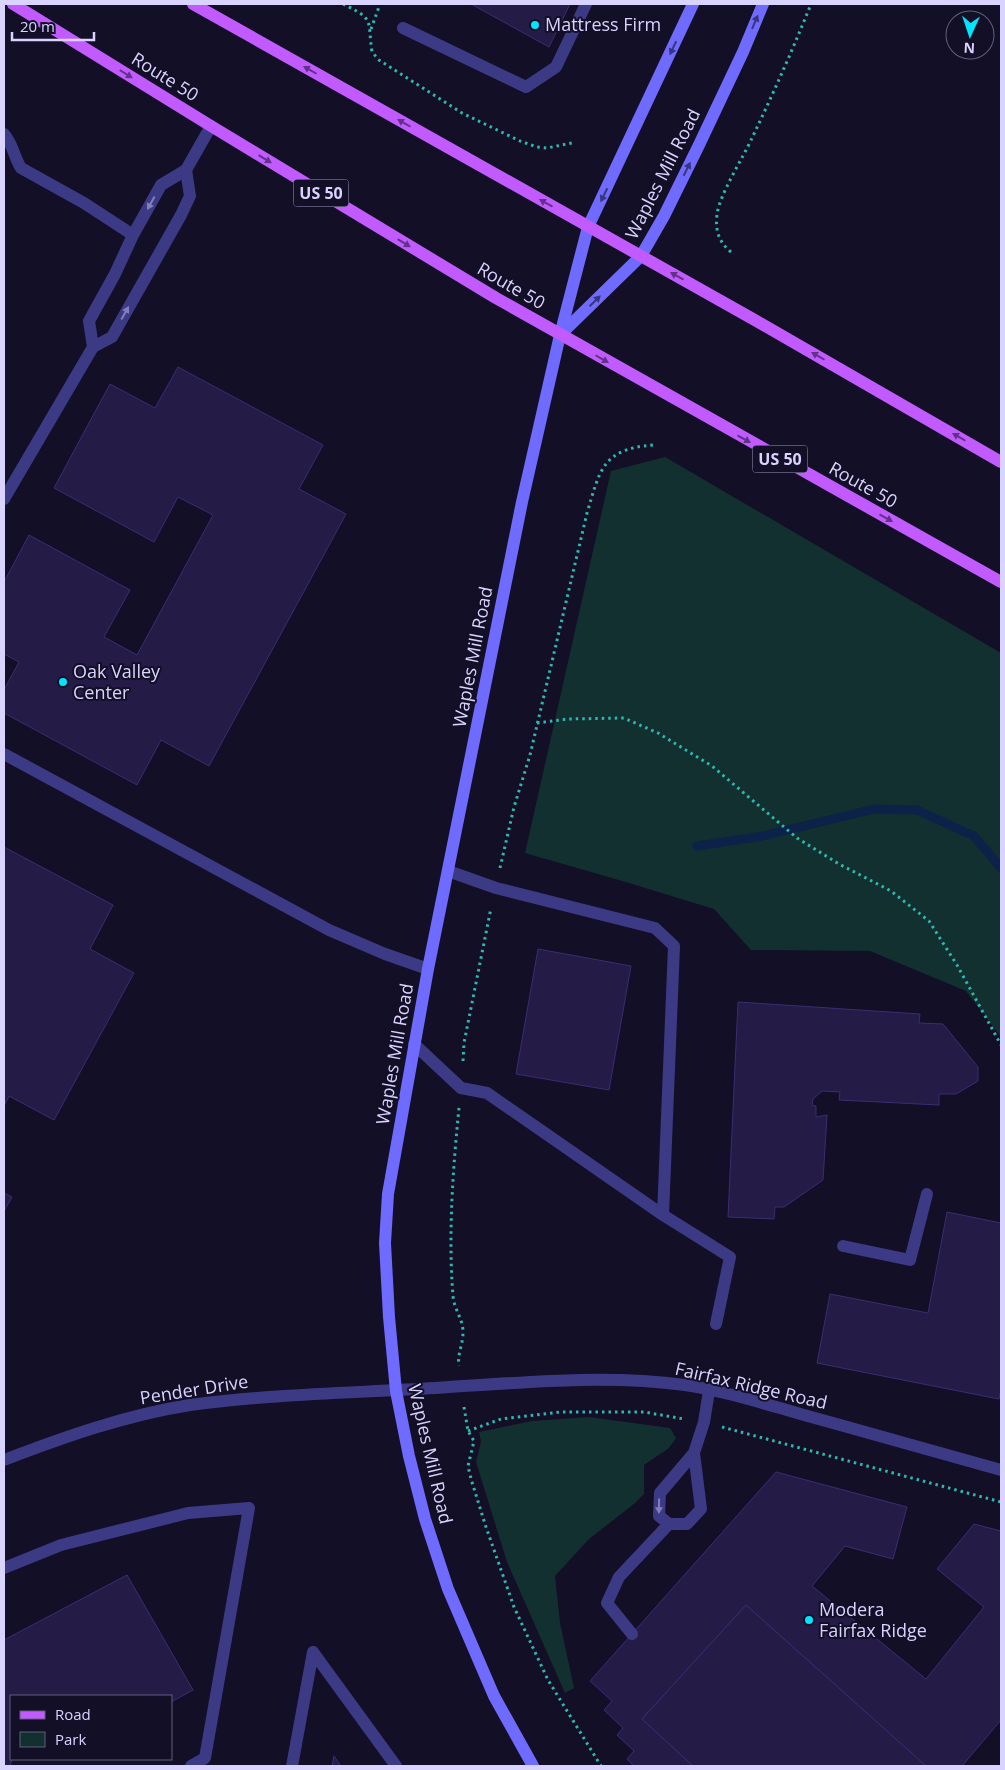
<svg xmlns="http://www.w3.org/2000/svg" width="1005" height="1770" font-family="'Open Sans',sans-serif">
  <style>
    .green { fill: #12302f }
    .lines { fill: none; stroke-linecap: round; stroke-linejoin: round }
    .stream { stroke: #0c2248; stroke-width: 9 }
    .building { fill: #241b47; stroke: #3b2d73 }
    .path { stroke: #2fb8b0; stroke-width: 3; stroke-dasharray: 2.5 4; stroke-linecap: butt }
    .service { stroke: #3d3a85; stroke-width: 12 }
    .minor { stroke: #3d3a85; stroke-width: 12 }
    .secondary { stroke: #6f6bff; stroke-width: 12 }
    .primary { stroke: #c25bff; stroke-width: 12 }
    .oneway { fill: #38347d }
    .oneway2 { fill: #623188 }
    .oneway3 { fill: #837fbc }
    .poi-dot { fill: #00e5ff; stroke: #130f26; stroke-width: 2 }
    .labels { text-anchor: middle; stroke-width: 4; stroke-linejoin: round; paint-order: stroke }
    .shield { fill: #130f26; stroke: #9e99be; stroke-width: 1 }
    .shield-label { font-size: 16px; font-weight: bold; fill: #d9d4ff }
    .poi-label { font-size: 18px; fill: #d9d4ff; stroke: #130f26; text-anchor: start }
    .street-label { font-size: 18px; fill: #d9d4ff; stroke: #130f26 }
  </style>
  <rect width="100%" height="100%" fill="#130f26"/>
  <g class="green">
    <polygon points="665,457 1001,653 1001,1037 966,991 870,951 751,950 714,909 629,883 525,853 611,471"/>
    <polygon points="589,1417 670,1428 676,1438 669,1448 644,1465 644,1494 634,1504 589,1539 555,1576 560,1623 574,1688 565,1693 507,1562 476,1462 481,1441 479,1432 532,1421"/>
  </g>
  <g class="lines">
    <polyline class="stream" points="697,846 763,836 874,809 917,810 974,836 1001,868"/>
  </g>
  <g class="building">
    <polygon points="471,4 570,4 549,47"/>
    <polygon points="178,367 323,445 299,489 346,514 209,766 161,740 137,785 4,713 4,690 19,662 4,654 4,582 29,535 130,590 104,637 137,655 213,515 178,497 154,542 54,488 110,384 155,408"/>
    <polygon points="4,847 113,905 90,949 134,973 54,1120 9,1096 4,1106"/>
    <polygon points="538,949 631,966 609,1090 516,1074"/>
    <polygon points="738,1002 920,1014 919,1023 943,1024 978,1067 978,1081 956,1094 939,1094 939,1105 839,1100 840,1092 822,1091 813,1099 812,1105 816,1106 816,1117 827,1115 823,1180 784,1207 775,1207 774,1219 728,1217"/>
    <polygon points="4,1193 12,1197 4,1211"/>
    <polygon points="947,1212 1001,1223 1001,1389 999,1399 817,1363 830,1294 928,1313"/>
    <polygon points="776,1472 907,1507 893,1559 845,1546 812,1586 926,1679 984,1607 937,1569 974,1524 1001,1531 1001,1720 962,1766 926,1766 746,1605 642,1719 693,1766 634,1766 627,1759 634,1751 617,1735 623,1728 604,1710 612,1701 590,1681"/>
    <polygon points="127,1575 193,1690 171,1702 171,1696 11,1696 12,1759 10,1766 4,1766 4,1640"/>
    <polygon points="746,1605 926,1766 693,1766 642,1719"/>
    <polygon points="334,1756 341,1766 332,1766"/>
  </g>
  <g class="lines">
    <g class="path">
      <path d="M343,4C376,20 367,20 372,52L379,60L462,113L520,141L537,147L547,148L572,143"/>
      <polyline points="371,29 380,4"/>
      <path d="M731,252C719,242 715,231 717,215C719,195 743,158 752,138C773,94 793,49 811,4"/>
      <polyline points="537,723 568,719 624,718 658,733 712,766 797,838 839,864 891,891 929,921 957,965 1001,1045"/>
      <path d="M500,868L514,807L530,755L587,513C600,470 602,449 653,445"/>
      <polyline points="463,1061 464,1043 491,908"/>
      <path d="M459,1108C453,1168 448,1235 453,1296C454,1309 463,1319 463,1332C463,1345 457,1354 459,1366"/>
      <polyline points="464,1407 468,1431 474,1441 468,1466 471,1479 486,1527 514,1607 548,1680 601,1766"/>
      <polyline points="722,1427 1001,1502"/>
      <polyline points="468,1431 501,1419 560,1412 644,1412 684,1419"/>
    </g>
    <g class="service">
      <polyline points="403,28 526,87 556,67 586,4"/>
      <path d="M4,134C13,144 14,157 21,168L84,203L133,235"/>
      <polyline points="93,347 89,321 115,274 133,235 161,185 186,170 211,126"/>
      <polyline points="4,499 93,347 112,337 181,215 190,196 186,170"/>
      <polyline points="4,754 329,930 385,954 428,969"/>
      <polyline points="414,1044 461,1088 487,1093 663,1215 674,946 655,928 496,888 448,871"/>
      <polyline points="663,1215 730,1257 716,1324"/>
      <polyline points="843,1246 910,1260 927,1194"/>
      <polyline points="694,1453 701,1509 687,1524 669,1524 659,1516 660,1493 694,1453 704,1422 709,1391"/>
      <polyline points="4,1568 61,1545 188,1513 249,1508 205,1758 191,1766"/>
      <polyline points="632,1634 607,1603 619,1577 669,1524"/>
      <polyline points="292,1766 313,1652 396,1766"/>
    </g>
    <path class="minor" d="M4,1460C64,1437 126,1415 190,1405C271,1394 353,1393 435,1388C518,1383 602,1374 685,1385C725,1391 765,1404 804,1415C870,1433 936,1452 1001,1470"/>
    <g class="secondary">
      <polyline points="560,335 641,256 664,216 699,145 743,52 763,4"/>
      <polyline points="533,1766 494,1696 448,1589 425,1519 409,1456 396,1391 389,1317 385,1243 388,1194 428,969 522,502 560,335 588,227 693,4"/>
    </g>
    <g class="primary">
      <polyline points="13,4 211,126 496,298 1001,582"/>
      <polyline points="193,4 753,319 1001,462"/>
    </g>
  </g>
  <defs><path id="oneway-solid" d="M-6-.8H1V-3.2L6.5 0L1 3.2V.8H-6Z" transform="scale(1.25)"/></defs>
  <g class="oneway">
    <use href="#oneway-solid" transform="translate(755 22) rotate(-67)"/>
    <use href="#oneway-solid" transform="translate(673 48) rotate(115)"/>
    <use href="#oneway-solid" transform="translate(687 169) rotate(-64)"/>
    <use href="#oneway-solid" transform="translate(604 195) rotate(116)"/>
    <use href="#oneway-solid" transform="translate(595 301) rotate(-44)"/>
  </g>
  <g class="oneway2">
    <use href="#oneway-solid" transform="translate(310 70) rotate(-150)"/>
    <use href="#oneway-solid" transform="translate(126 74) rotate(32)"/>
    <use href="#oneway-solid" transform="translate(404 123) rotate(-150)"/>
    <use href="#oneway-solid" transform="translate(265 159) rotate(31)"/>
    <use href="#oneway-solid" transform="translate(546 203) rotate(-151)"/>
    <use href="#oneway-solid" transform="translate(404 243) rotate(31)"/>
    <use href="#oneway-solid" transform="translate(677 276) rotate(-151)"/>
    <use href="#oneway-solid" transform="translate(818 356) rotate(-150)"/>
    <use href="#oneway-solid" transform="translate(602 359) rotate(30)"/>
    <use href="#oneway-solid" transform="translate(959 437) rotate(-150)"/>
    <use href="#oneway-solid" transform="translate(744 439) rotate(29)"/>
    <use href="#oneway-solid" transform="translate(886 518) rotate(29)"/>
  </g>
  <g class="oneway3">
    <use href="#oneway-solid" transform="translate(151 203) rotate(119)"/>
    <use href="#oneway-solid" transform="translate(125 313) rotate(-61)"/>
    <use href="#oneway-solid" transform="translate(659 1506) rotate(91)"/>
  </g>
  <g class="poi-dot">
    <circle cx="535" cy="25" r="5"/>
    <circle cx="63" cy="682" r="5"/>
    <circle cx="809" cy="1620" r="5"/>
  </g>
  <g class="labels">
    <g class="shield">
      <rect x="293.5" y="179.5" width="55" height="27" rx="4"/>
      <rect x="752.5" y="445.5" width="55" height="27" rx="4"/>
    </g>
    <g class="shield-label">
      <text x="321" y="199">US 50</text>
      <text x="780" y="465">US 50</text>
    </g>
    <g class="poi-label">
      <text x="545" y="31">Mattress Firm</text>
      <text x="73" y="678">Oak Valley<tspan x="73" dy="21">Center</tspan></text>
      <text x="819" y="1616">Modera<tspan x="819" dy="21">Fairfax Ridge</tspan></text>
    </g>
    <g class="street-label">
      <text transform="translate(165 77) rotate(32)" y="6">Route 50</text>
      <text transform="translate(663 174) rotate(-63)" y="6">Waples Mill Road</text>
      <text transform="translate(511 286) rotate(30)" y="6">Route 50</text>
      <text transform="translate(863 485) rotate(29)" y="6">Route 50</text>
      <text transform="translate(473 657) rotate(-79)" y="6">Waples Mill Road</text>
      <text transform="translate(395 1054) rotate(-80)" y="6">Waples Mill Road</text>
      <text transform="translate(751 1386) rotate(13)" y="6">Fairfax Ridge Road</text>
      <text transform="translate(194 1390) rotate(-9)" y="6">Pender Drive</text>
      <text transform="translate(430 1454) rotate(77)" y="6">Waples Mill Road</text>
    </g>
  </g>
  <rect width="1005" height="1770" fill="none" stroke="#d9d4ff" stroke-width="10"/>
  <rect x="10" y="1695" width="162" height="65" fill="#130f26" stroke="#625e7d"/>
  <rect x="20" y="1711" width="25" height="8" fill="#c25bff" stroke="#625e7d"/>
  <text x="55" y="1720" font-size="15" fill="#d9d4ff">Road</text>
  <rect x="20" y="1732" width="25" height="15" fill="#12302f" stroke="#625e7d"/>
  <text x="55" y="1745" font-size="15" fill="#d9d4ff">Park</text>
  <g transform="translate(970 35) rotate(183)"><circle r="24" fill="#130f26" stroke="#625e7d"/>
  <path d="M0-4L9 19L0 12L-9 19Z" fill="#00e5ff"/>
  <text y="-8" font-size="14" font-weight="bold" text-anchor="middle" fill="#d9d4ff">N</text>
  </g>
  <path d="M12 32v8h82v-8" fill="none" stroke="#d9d4ff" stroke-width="2.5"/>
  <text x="20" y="32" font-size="15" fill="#d9d4ff" stroke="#130f26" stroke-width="4" paint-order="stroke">20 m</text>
</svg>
